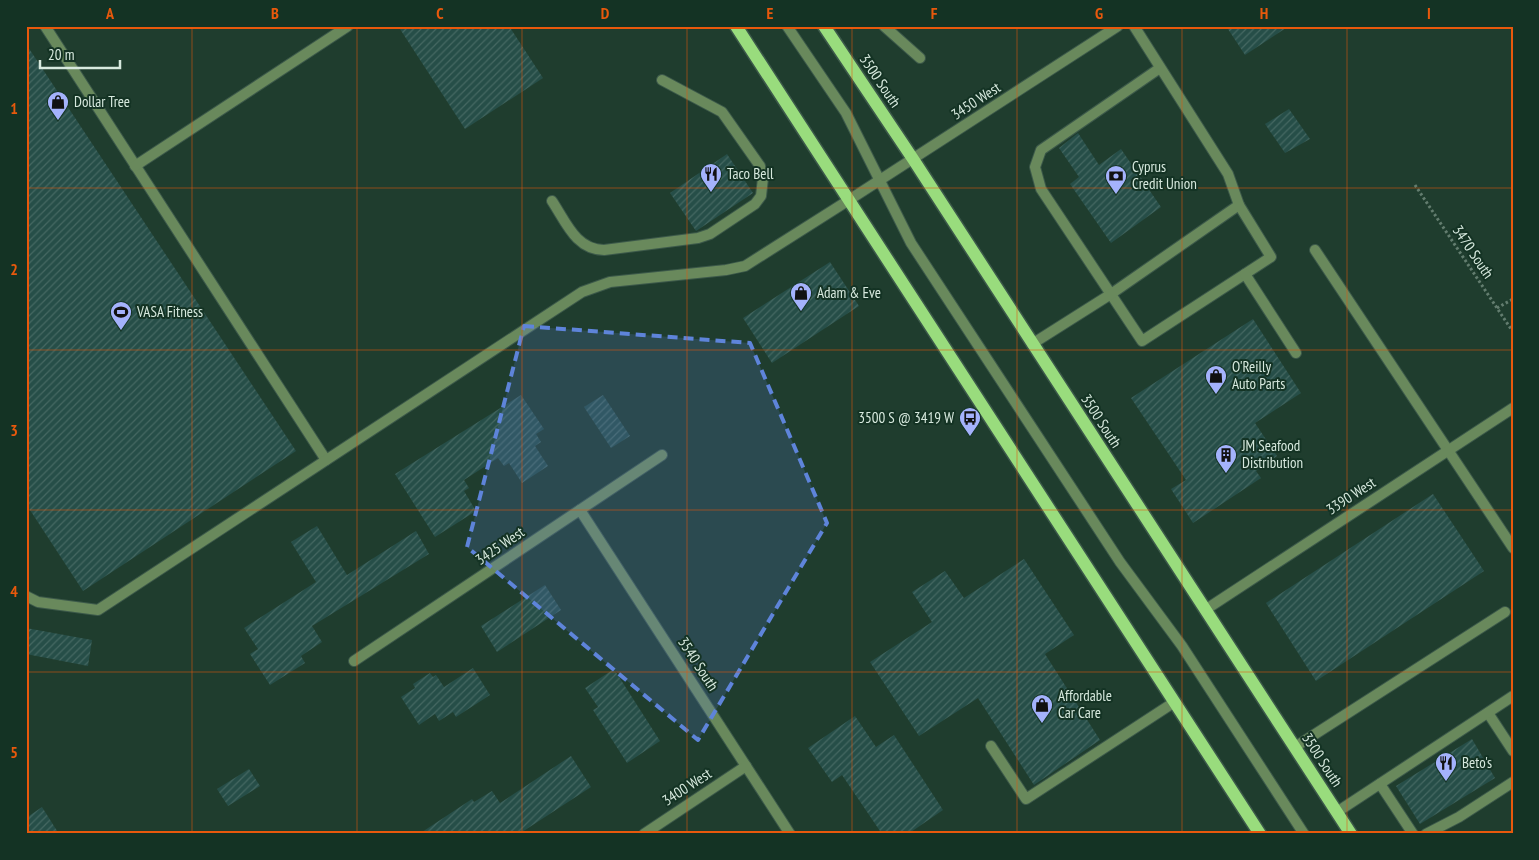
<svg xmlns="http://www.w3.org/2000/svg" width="1539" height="860" font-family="'PT Sans Narrow',sans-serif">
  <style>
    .building { fill: url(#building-hatch) }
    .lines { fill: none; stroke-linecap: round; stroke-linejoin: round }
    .lane-casing { stroke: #3c594a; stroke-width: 12 }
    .street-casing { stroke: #3c594a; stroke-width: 12 }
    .primary-casing { stroke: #3c594a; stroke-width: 15 }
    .path { stroke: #637d6f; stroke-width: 3; stroke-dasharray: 2.5 2.5; stroke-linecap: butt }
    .lane { stroke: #69895c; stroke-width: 10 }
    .street { stroke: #69895c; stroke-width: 10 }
    .primary { stroke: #99dc7d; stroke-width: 12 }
    .marked { fill: #5e84da; fill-opacity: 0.2; stroke: #5e84da; stroke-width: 4; stroke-dasharray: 10 6; stroke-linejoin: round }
    .grid { fill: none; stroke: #e8590c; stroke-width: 1; stroke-opacity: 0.55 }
    .labels { text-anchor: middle; stroke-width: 4; stroke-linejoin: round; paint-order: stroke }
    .street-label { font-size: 15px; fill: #d7e9de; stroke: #143324 }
    .poi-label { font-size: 15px; fill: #d7e9de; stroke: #143324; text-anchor: start }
    .neatline { fill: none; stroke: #e8590c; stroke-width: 2 }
    .grid-label { font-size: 16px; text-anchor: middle; font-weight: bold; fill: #e8590c }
  </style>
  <defs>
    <pattern id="building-hatch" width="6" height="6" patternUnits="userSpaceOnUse" patternTransform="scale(1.25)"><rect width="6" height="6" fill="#264e48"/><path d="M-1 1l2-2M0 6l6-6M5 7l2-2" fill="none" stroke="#456862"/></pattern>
  </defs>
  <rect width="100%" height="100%" fill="#1f3d2e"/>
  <g class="building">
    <polygon points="398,26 509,26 543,78 465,129"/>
    <polygon points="1226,26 1289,26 1245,55"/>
    <polygon points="26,44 296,451 83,591 26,504"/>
    <polygon points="1289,109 1310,139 1285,153 1265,124"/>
    <polygon points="1078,133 1099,165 1121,149 1161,207 1111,243 1070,184 1079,177 1059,148"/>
    <polygon points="727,154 753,193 696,231 670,193"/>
    <polygon points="830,262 859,306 772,363 743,318"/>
    <polygon points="1253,319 1301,393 1255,423 1277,456 1256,471 1261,478 1193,523 1171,489 1186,480 1131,398"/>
    <polygon points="521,395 544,429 536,434 541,442 535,446 548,466 522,483 509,463 504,466 498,458 464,480 469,488 464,491 476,511 435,537 395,474"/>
    <polygon points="603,395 630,436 611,448 584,407"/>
    <polygon points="1433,494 1484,571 1316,681 1266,603"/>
    <polygon points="317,526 347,575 416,531 429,554 312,626 322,642 301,656 305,663 270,685 250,654 258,649 244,628 316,582 291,542"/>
    <polygon points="1024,559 1074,635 1045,654 1100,740 1034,785 978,698 919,736 870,662 932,622 912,592 945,571 964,598"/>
    <polygon points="545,585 561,610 497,652 481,626"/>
    <polygon points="26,628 92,640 88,666 26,654"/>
    <polygon points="473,668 490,695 456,717 453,712 439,721 435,714 419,725 401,697 415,688 413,684 430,673 433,677 436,675 444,687"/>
    <polygon points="614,669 660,741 627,763 593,710 598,707 585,688"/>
    <polygon points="855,716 876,747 894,735 943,810 908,834 882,834 842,775 832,782 808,748"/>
    <polygon points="1472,739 1495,778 1420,824 1396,786"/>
    <polygon points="571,756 591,787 519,834 419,834 472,799 474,802 492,791 500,803"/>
    <polygon points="249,769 260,786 228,806 217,789"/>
    <polygon points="42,807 59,834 26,834 26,818"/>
  </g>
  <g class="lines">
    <g class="lane-casing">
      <g id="lane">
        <polyline points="45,26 326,460"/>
        <polyline points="787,26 846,113 911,243 1120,562 1182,646 1304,834"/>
        <polyline points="884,26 920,58"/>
        <polyline points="1160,68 1041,150 1035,167 1041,189 1142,341 1271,257 1239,205"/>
        <polyline points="135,166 348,26"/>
        <path d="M552,201C566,222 576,250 604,250L698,238L710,234L755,204L761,196L763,178L760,166L722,112L662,80"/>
        <polyline points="1315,250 1513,548"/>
        <polyline points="1245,274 1296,353"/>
        <polyline points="1032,344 1111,294 1239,205 1228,174 1134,26"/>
        <polyline points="26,596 38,602 98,610 582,292 610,282 726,270 745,266 849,200"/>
        <polyline points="1205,610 1513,408"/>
        <polyline points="1488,713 1513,751"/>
        <polyline points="991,746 1026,799 1173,703"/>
        <polyline points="1295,747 1505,612"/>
        <polyline points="1380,784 1413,834"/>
        <polyline points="1337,812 1513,696"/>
        <polyline points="1426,834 1459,817 1513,782"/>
      </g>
    </g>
    <g class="street-casing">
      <g id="street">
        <polyline points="849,200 1118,26"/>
        <polyline points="580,510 790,834"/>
        <polyline points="354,661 662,455"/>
        <polyline points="644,834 746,766"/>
      </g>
    </g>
    <g class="primary-casing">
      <g id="primary">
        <polyline points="736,26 1260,834"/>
        <polyline points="824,26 913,159 1351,834"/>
      </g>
    </g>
    <g class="path">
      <polyline points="1415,185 1513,332"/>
      <polyline points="1497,308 1513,299"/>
    </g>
    <use href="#lane" class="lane"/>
    <use href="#street" class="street"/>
    <use href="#primary" class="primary"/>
  </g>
  <path class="marked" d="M524,326L750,343L827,523L698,740L467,547Z"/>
  <path class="grid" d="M192,26V834M357,26V834M522,26V834M687,26V834M852,26V834M1017,26V834M1182,26V834M1347,26V834M26,188H1513M26,350H1513M26,510H1513M26,672H1513"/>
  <defs>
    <g id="shop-pin" transform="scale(1.125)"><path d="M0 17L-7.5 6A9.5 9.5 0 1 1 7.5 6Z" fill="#a4b2fc" stroke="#143324"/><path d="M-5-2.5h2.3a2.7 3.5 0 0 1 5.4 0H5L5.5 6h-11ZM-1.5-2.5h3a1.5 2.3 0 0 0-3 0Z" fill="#111"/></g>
    <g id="restaurant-pin" transform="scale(1.125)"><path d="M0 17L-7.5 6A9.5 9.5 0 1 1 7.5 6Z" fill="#a4b2fc" stroke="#143324"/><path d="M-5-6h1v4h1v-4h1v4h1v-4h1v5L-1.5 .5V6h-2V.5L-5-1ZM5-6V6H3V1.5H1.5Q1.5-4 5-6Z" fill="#111"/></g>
    <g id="bank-pin" transform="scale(1.125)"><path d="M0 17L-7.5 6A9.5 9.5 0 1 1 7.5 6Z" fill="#a4b2fc" stroke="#143324"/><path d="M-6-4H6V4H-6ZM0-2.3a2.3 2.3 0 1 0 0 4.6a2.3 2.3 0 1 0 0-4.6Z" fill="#111"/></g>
    <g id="stadium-pin" transform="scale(1.125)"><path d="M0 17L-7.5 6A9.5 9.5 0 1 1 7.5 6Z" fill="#a4b2fc" stroke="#143324"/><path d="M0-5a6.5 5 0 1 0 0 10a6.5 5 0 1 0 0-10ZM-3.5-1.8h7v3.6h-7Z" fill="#111"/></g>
    <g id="bus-pin" transform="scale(1.125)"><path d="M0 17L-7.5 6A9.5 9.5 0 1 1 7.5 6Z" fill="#a4b2fc" stroke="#143324"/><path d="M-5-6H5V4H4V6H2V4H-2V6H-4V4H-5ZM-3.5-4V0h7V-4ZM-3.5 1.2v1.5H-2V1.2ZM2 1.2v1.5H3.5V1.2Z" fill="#111"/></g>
    <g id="building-pin" transform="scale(1.125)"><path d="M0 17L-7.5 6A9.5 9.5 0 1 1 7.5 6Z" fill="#a4b2fc" stroke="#143324"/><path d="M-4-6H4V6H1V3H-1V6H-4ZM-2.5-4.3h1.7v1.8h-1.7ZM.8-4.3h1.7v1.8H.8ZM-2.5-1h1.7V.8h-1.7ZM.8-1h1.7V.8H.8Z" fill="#111"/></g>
  </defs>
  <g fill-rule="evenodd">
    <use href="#shop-pin" x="58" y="102"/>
    <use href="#restaurant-pin" x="711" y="174"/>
    <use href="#bank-pin" x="1116" y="176"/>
    <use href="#shop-pin" x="801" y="293"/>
    <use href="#stadium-pin" x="121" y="312"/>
    <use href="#shop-pin" x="1216" y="376"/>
    <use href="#bus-pin" x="970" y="418"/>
    <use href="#building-pin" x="1226" y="455"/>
    <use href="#shop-pin" x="1042" y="705"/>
    <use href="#restaurant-pin" x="1446" y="763"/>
  </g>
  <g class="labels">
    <g class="street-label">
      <text transform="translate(880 81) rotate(56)" y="5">3500 South</text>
      <text transform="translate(976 101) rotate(-33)" y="5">3450 West</text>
      <text transform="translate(1473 252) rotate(56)" y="5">3470 South</text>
      <text transform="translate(1101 421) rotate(57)" y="5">3500 South</text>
      <text transform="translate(1351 496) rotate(-33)" y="5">3390 West</text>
      <text transform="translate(500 546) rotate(-34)" y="5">3425 West</text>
      <text transform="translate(698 664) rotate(57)" y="5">3540 South</text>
      <text transform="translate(1322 760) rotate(57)" y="5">3500 South</text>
      <text transform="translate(687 787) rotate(-33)" y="5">3400 West</text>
    </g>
    <g class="poi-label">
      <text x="74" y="107">Dollar Tree</text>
      <text x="1132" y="172">Cyprus<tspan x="1132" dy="17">Credit Union</tspan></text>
      <text x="727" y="179">Taco Bell</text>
      <text x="817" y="298">Adam &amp; Eve</text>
      <text x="137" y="317">VASA Fitness</text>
      <text x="1232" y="372">O'Reilly<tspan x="1232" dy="17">Auto Parts</tspan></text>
      <text x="954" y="423" text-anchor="end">3500 S @ 3419 W</text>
      <text x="1242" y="451">JM Seafood<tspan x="1242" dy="17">Distribution</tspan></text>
      <text x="1058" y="701">Affordable<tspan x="1058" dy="17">Car Care</tspan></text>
      <text x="1462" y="768">Beto's</text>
    </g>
  </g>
  <rect width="1539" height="860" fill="none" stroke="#143324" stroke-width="55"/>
  <path d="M40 60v8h80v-8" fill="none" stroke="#d7e9de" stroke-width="2.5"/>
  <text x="48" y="60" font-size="15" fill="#d7e9de" stroke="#143324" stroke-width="4" paint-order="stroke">20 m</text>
  <rect x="28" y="28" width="1484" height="804" class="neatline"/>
  <g class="grid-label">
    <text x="110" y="19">A</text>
    <text x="275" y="19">B</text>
    <text x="440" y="19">C</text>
    <text x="605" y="19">D</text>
    <text x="770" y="19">E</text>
    <text x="934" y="19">F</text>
    <text x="1099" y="19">G</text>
    <text x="1264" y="19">H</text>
    <text x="1429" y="19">I</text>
    <text x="14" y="114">1</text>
    <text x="14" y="275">2</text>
    <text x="14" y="436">3</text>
    <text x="14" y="597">4</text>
    <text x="14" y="758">5</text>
  </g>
</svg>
